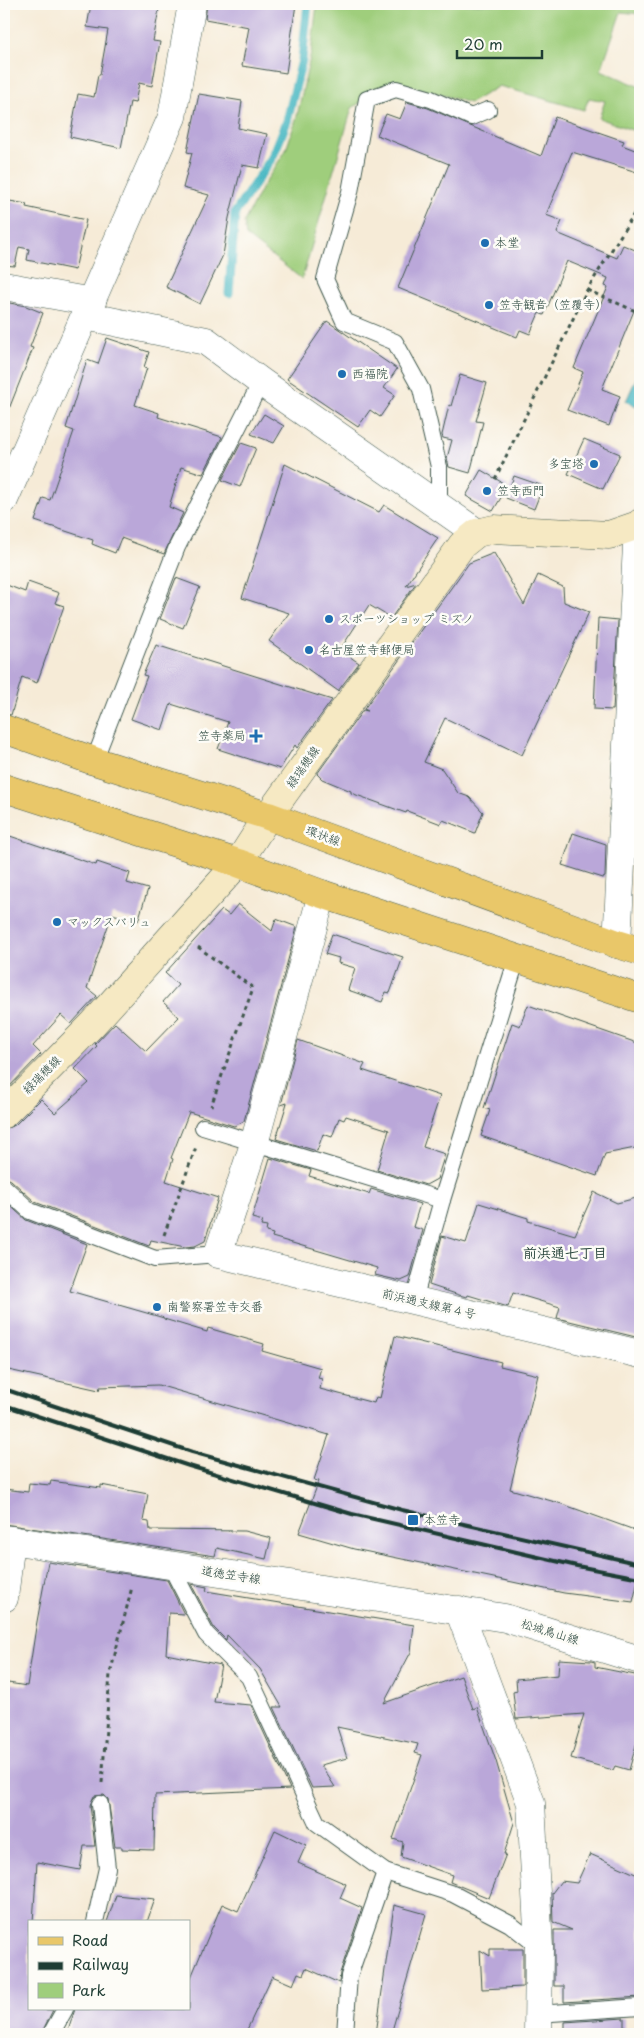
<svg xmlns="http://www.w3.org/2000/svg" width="644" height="2038" font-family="'Playpen Sans','Klee One',sans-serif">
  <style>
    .green { fill: #9fce7c; stroke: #5f8658 }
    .water { fill: #4ab8c3; stroke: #347a7c }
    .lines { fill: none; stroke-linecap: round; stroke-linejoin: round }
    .stream { stroke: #4ab8c3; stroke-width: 9 }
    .building { fill: #baa7d9 }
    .service-casing { stroke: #3f574c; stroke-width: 18 }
    .minor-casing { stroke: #3f574c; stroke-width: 29 }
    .tertiary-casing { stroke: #3f574c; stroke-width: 29 }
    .secondary-casing { stroke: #3f574c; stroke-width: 29 }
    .primary-casing { stroke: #3f574c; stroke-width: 29 }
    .path { stroke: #3f574c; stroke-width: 3; stroke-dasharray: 4 4; stroke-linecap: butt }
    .service { stroke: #fff; stroke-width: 16 }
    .minor { stroke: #fff; stroke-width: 28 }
    .tertiary { stroke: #fff; stroke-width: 28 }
    .secondary { stroke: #f6e9c3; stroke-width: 28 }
    .primary { stroke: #e9c769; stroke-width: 28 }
    .rail { stroke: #1f3d34; stroke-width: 4 }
    .poi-dot { fill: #1f6fb2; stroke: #fdfcf7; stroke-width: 2 }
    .labels { text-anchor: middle; stroke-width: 5; stroke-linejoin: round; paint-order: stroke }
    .poi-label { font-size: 12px; fill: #1f3d34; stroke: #fdfcf7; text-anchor: start }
    .street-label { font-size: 12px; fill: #1f3d34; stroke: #fdfcf7 }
    .neighbourhood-label { font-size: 14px; font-weight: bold; fill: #1f3d34; stroke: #fdfcf7 }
  </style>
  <rect width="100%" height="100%" fill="#fdfcf7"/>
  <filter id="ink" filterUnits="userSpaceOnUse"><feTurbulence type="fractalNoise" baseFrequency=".02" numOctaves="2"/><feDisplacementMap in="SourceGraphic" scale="10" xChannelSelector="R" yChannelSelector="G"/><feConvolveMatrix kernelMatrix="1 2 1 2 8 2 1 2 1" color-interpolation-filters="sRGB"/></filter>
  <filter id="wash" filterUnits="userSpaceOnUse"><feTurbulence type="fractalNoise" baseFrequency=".0096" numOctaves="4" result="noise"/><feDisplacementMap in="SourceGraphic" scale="20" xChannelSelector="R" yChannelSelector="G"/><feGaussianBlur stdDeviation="1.12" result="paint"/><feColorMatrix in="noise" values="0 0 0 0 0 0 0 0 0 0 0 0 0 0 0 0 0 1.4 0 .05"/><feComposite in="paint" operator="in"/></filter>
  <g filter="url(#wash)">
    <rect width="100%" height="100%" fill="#f6ebd7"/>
    <polygon class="green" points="317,4 640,4 640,14 621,12 601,70 640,87 640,133 599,118 605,101 589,98 584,110 499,86 470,103 394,81 352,108 302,279 246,236 244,222 261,189 286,150 297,116 311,53"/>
    <polygon class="water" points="640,370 640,408 626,401"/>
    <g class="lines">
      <polyline class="stream" points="229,293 235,213 273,156 287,121 302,60 308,4"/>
    </g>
    <g id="blocks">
      <g class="building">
        <polygon points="91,4 160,4 153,41 160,42 152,86 139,83 135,103 130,102 121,148 70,137 78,94 94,97 98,75 100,75 108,30 87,27"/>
        <polygon points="207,4 296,4 286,73 242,66 249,27 205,19"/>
        <polygon points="199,94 242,101 238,128 267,134 259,168 242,165 229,218 223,255 200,304 166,287 209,195 183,188 192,153 187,152"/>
        <polygon points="407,102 428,108 541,156 555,117 624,141 622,145 640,152 640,173 572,152 546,215 562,221 557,233 617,258 623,245 640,252 640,296 602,389 620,396 609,426 567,410 583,372 574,368 608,287 605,286 608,278 567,261 544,315 539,313 530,334 520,330 517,337 398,288 449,164 377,135 386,114 400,119"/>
        <polygon points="4,200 27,204 26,207 86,220 75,270 27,260 29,249 19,247 15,266 4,265"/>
        <polygon points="4,302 26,306 43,313 30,347 33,348 5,419"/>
        <polygon points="327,321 397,369 384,388 395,395 380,417 370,410 358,427 287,379"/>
        <polygon points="107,338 149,352 144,367 147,368 135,405 159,413 158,417 222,437 203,474 181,467 169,507 183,513 164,554 121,538 115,553 92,544 93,540 35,521 43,498 50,500 74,431 66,428 87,360 98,364"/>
        <polygon points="460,375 487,383 476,421 483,422 470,473 449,467 447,458 452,440 443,438 442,435 449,405 451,406"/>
        <polygon points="264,414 284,426 274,443 251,434"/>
        <polygon points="584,439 620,454 603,489 568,474"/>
        <polygon points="241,443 256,448 240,487 222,480"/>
        <polygon points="285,464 379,512 384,505 438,538 406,586 416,583 391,618 369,605 340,650 359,663 338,691 269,641 289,613 242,598"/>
        <polygon points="481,470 508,486 493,511 466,496"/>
        <polygon points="514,476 543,486 534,509 506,498"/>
        <polygon points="494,553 524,605 538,575 563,587 564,602 589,612 522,755 445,718 424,762 442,769 458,793 469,797 483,812 475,833 443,820 441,824 407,811 406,813 351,793 351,791 322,779 317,774 363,710 368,711 364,709 469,563"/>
        <polygon points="176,578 200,587 183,628 160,619"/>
        <polygon points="28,582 59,593 55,603 64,606 37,683 22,677 11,715 4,714 4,584 25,592"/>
        <polygon points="598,618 618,620 613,710 594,709"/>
        <polygon points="156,645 332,700 297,748 295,745 280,769 218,749 228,722 171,704 162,730 131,719 147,676 143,675"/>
        <polygon points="573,833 606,844 605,877 603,878 562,865"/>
        <polygon points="4,834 96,865 97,862 130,873 127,883 148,889 138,921 112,914 87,988 97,996 71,1024 61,1015 33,1046 41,1054 4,1092"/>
        <polygon points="238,904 272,931 276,919 297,927 244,1121 234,1126 189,1112 171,1158 173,1159 166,1181 218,1198 205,1241 195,1246 185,1247 151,1240 149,1246 35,1202 11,1180 4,1177 4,1129 15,1125 41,1099 55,1113 89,1083 75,1069 97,1046 95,1044 115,1023 146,1051 179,1017 163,1002 178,985 165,973 222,910 229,915"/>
        <polygon points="332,934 403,957 390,993 386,992 382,1002 348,990 355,968 338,963 339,958 325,954"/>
        <polygon points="528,1005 640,1044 640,1147 605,1154 597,1176 481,1136 490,1110 484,1108 512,1023 520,1026"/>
        <polygon points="298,1040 365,1064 362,1070 440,1096 423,1147 445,1154 437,1179 426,1185 377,1170 389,1130 346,1116 344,1120 339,1118 332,1137 323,1134 317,1151 276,1139 287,1103 281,1105"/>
        <polygon points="270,1158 311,1170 309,1176 369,1194 371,1189 420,1204 413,1227 423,1230 410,1277 401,1281 375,1275 377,1268 272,1237 273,1234 266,1232 267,1227 261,1226 263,1221 252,1218"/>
        <polygon points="594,1192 617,1203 640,1197 640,1338 557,1318 560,1307 513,1293 508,1307 468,1295 467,1297 459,1295 429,1285 442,1236 466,1243 479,1203 528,1218 528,1221 575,1235"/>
        <polygon points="4,1200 26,1220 87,1244 70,1291 164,1318 164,1319 207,1332 208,1328 264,1344 262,1351 321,1368 318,1378 322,1379 320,1389 374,1403 376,1397 380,1398 395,1336 501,1362 500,1366 538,1375 510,1489 562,1504 640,1532 640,1572 633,1602 564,1593 489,1577 354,1549 299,1533 319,1481 314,1480 329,1435 158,1385 100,1387 99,1390 4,1369"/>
        <polygon points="51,1481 101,1488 101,1485 148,1494 143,1521 149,1522 150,1530 244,1531 271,1538 266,1559 217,1548 215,1556 4,1524 4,1489 28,1492 29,1483 50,1485"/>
        <polygon points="48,1562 167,1580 184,1614 169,1613 166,1654 221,1665 214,1702 251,1705 290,1789 155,1795 154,1850 122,1849 122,1847 115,1847 108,1799 104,1795 94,1796 90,1805 95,1846 84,1846 80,1870 37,1862 33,1922 29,1922 29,2009 53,2010 41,2034 4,2034 4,1705 8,1683 27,1686 36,1627"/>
        <polygon points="191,1584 207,1587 206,1591 414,1625 411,1652 384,1703 461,1676 473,1709 477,1707 496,1761 514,1823 504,1854 506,1854 489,1898 450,1882 452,1875 401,1857 403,1842 393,1839 422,1755 415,1753 418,1744 337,1727 347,1758 321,1765 335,1787 312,1788 274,1707 282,1707 260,1669 227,1635 226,1640 214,1628"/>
        <polygon points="559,1659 591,1661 595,1662 595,1667 640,1676 640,1731 629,1770 615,1766 613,1770 571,1758 584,1714 516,1719 513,1692 517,1691 516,1679 558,1675"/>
        <polygon points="275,1830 306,1845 298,1863 346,1884 340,1898 362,1908 340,1973 339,1983 306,1968 303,1975 298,1973 293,1985 272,1976 245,2034 67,2034 75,2009 189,2009 189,1982 222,1904 238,1911"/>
        <polygon points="590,1854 640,1876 640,1997 564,2002 564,1986 554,1986 554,1930 572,1930 553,1922 552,1893 561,1881 577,1883"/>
        <polygon points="116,1895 155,1899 147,1922 107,1922"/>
        <polygon points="394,1905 426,1914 391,2034 376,2034"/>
        <polygon points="490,1949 523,1949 523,1987 482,1989 480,1950 490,1956"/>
        <polygon points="624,2018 624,2034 565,2034 565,2022"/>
      </g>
    </g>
  </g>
  <g filter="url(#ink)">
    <use href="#blocks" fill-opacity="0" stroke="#3f574c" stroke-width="1"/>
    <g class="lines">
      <g class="service-casing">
        <g id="service">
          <polyline points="439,506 439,467 421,389 395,342 344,321 325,279 350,192 367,99 396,89 431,99 471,117 488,110"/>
          <polyline points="94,761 177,547 261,382"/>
          <polyline points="203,1127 442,1200"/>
          <polyline points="4,1187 30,1211 155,1259 218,1254"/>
          <polyline points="414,1300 442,1200 517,958"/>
          <polyline points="170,1565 206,1634 249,1677 317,1823 385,1872 453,1894 510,1924 539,1947"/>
          <polyline points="95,1922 107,1868 100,1804"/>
          <polyline points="537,2014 640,2007"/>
          <polyline points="51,2034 65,2009"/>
          <polyline points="345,2034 349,1976 385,1872"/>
        </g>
      </g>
      <g class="minor-casing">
        <g id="minor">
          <polyline points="4,286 92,302"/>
          <polyline points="86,316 206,341 261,382 477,533"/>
          <polyline points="322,894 254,1144 218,1254 640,1354"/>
          <polyline points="617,944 638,525"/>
          <polyline points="4,1539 505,1618 640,1660"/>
          <polyline points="4,1598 11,1540"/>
          <polyline points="459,1610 531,1803 539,1947 538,2034"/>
        </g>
      </g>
      <g class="tertiary-casing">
        <polyline id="tertiary" points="4,500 172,117 192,4"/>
      </g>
      <g class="secondary-casing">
        <polyline id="secondary" points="4,1114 92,1025 238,863 268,816 462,545 477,533 494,529 609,535 638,525 640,523"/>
      </g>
      <g class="primary-casing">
        <g id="primary">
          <polyline points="4,729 94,761 268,816 617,944 640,951"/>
          <polyline points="4,788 238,863 322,894 640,999"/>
        </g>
      </g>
      <g class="path">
        <polyline points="587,290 640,313"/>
        <polyline points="495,479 587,290 640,204"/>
        <polyline points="198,947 253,988 211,1106"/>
        <polyline points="164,1235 196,1147"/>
        <polyline points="102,1783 110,1674 132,1587"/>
      </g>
      <use href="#service" class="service"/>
      <use href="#minor" class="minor"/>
      <use href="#tertiary" class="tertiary"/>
      <use href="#secondary" class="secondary"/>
      <use href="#primary" class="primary"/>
      <g class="rail">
        <polyline points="4,1389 192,1452 402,1510 640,1564"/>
        <polyline points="4,1405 189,1466 352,1514 577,1566 640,1578"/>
      </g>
    </g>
  </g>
  <g class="poi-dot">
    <circle cx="485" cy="243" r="5"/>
    <circle cx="489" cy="305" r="5"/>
    <circle cx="342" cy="374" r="5"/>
    <circle cx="594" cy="464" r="5"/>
    <circle cx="487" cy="491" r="5"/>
    <circle cx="329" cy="619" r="5"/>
    <circle cx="309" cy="650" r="5"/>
    <path d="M253.5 728.5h5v5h5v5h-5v5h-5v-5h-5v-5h5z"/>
    <circle cx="57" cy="922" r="5"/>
    <circle cx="157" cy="1307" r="5"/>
    <rect x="407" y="1514" width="12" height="12" rx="2.5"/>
  </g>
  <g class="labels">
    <g class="poi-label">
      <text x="495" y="247">本堂</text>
      <text x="499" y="309">笠寺観音（笠覆寺）</text>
      <text x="352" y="378">西福院</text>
      <text x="584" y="468" text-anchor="end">多宝塔</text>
      <text x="497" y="495">笠寺西門</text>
      <text x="339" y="623">スポーツショップ ミズノ</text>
      <text x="319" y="654">名古屋笠寺郵便局</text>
      <text x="246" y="740" text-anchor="end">笠寺薬局</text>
      <text x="67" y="926">マックスバリュ</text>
      <text x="167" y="1311">南警察署笠寺交番</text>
      <text x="424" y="1524">本笠寺</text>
    </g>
    <g class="street-label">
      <text transform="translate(303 767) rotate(-55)" y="4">緑瑞穂線</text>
      <text transform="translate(323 836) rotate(20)" y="4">環状線</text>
      <text transform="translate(42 1075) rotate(-45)" y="4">緑瑞穂線</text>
      <text transform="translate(429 1304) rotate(13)" y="4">前浜通支線第４号</text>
      <text transform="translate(231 1575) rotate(9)" y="4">道徳笠寺線</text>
      <text transform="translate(550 1632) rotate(17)" y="4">松城鳥山線</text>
    </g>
    <g class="neighbourhood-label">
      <text x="565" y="1258">前浜通七丁目</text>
    </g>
  </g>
  <rect width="644" height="2038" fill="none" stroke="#fdfcf7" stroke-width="20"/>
  <rect x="28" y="1920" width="162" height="90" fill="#fdfcf7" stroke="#a4b0a9"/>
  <rect x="38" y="1937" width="25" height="8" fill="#e9c769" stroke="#a4b0a9"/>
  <text x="72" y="1946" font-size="15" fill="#1f3d34">Road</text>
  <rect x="38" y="1962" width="25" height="8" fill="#1f3d34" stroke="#a4b0a9"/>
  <text x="72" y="1970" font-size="15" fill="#1f3d34">Railway</text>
  <rect x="38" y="1983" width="25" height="15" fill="#9fce7c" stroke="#a4b0a9"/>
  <text x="72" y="1996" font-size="15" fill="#1f3d34">Park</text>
  <path d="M457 50v8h85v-8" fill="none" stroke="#1f3d34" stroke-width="2.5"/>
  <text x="464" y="50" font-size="15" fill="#1f3d34" stroke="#fdfcf7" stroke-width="4" paint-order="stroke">20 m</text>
</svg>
